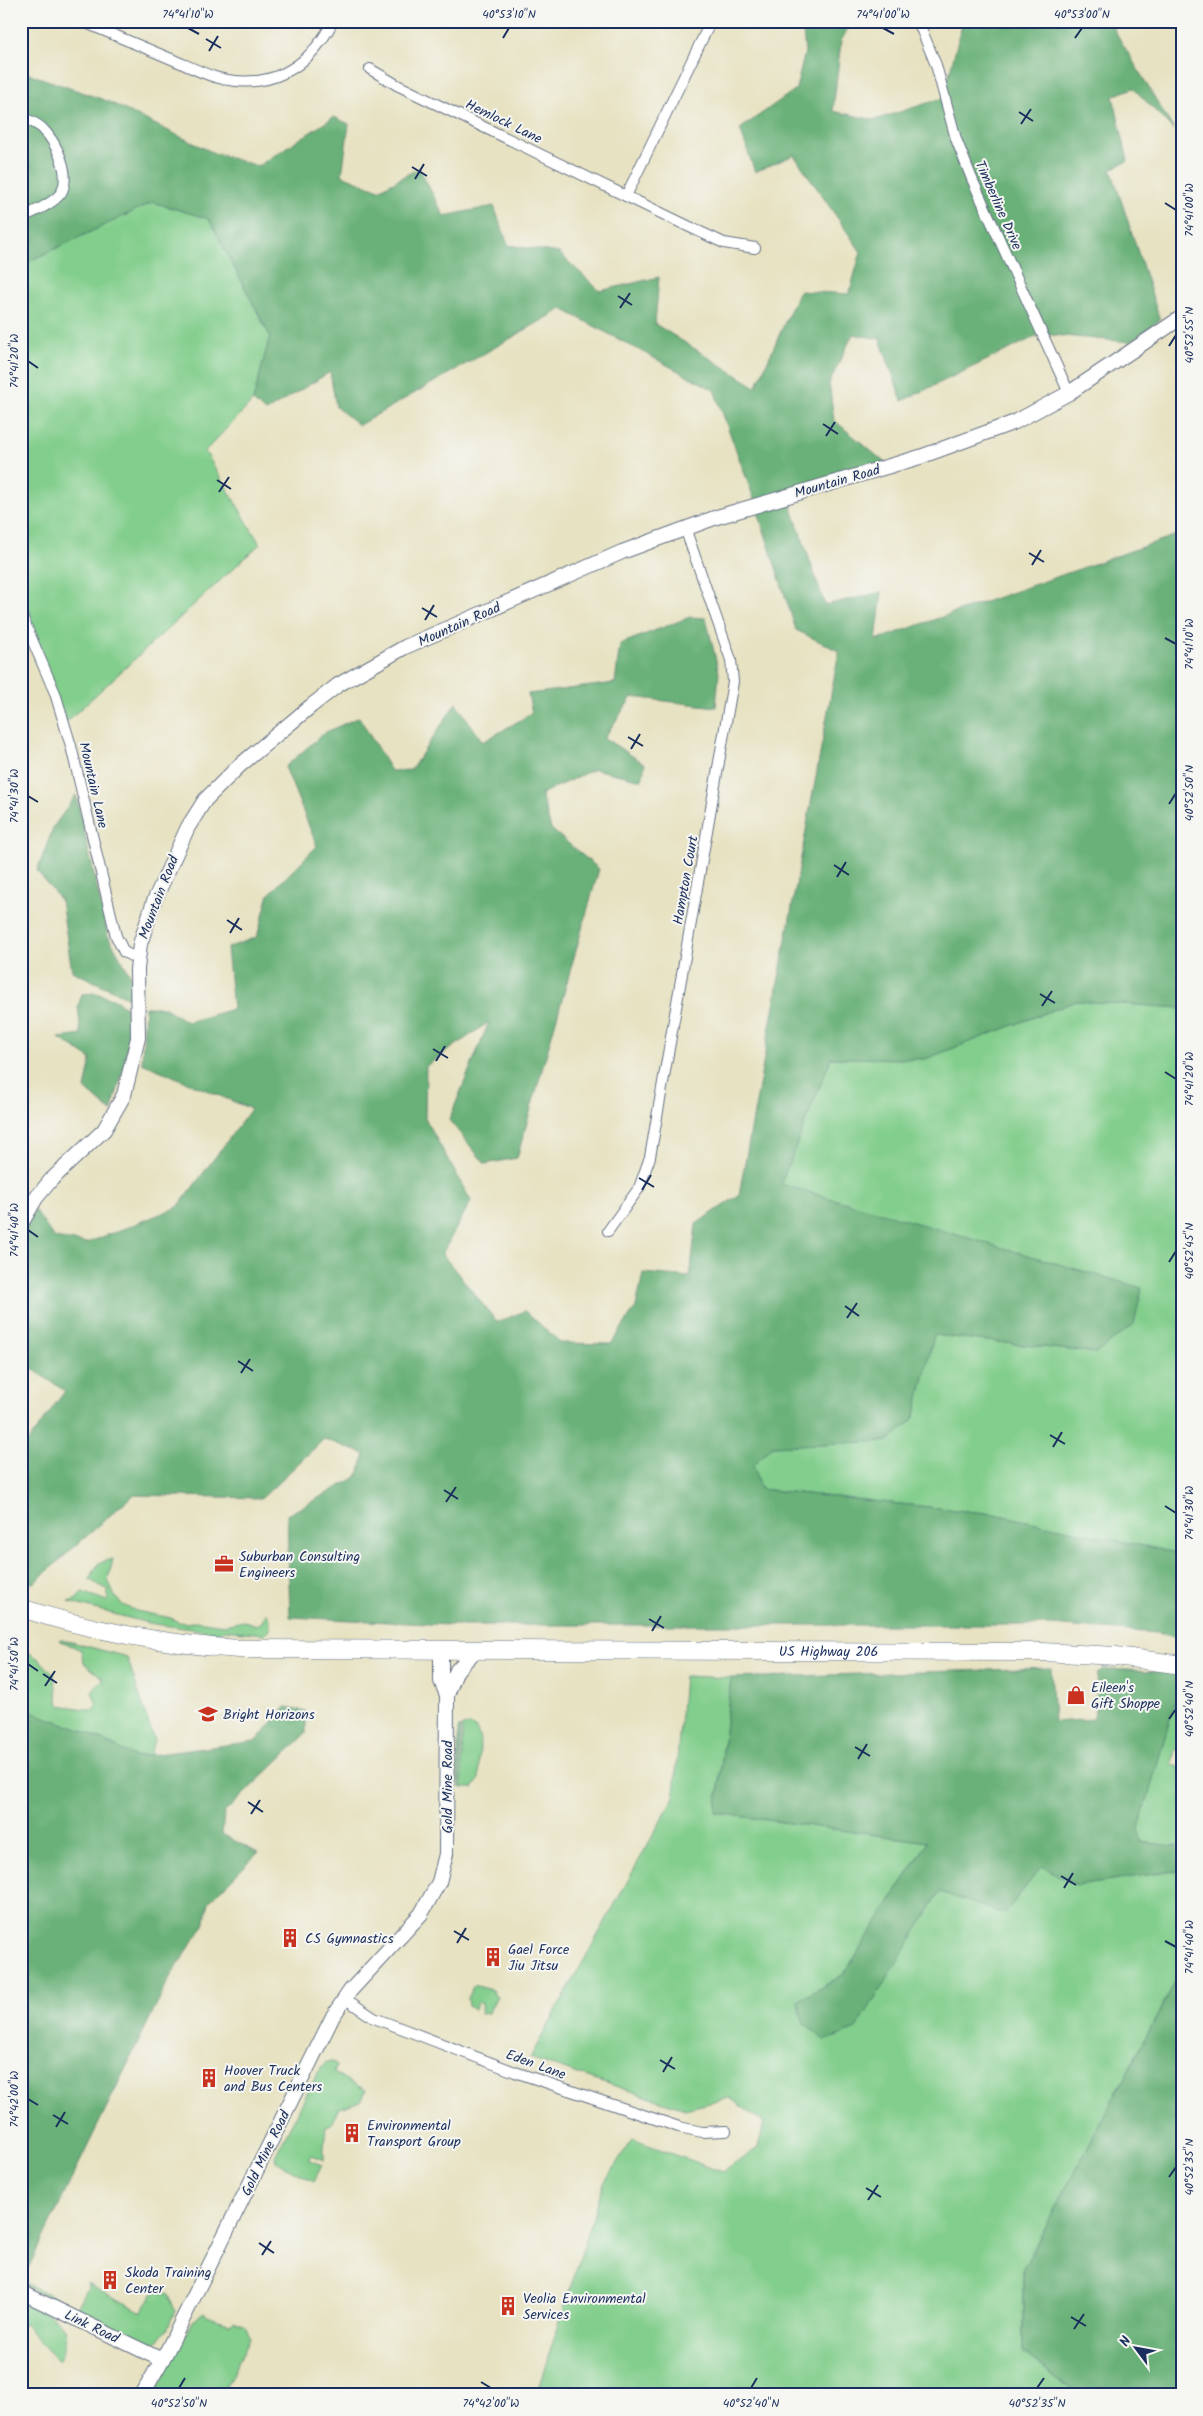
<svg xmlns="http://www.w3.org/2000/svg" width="1203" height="2416" font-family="Kalam,sans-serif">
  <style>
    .green { fill: #82ce8c; stroke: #4e7e75 }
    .forest { fill: #69b178; stroke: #42706b }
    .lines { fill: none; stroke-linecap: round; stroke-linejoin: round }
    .minor-casing { stroke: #626e81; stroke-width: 12 }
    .tertiary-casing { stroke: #626e81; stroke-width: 16 }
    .trunk-casing { stroke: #626e81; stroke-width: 19 }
    .minor { stroke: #fff; stroke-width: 10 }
    .tertiary { stroke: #fff; stroke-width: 14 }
    .trunk { stroke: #fff; stroke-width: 18 }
    .ticks { fill: none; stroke: #1b2f5e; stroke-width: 2 }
    .labels { text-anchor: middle; stroke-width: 4; stroke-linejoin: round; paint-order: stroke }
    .street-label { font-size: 14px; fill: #1b2f5e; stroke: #f6f6f2 }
    .poi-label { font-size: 14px; fill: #1b2f5e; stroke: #f6f6f2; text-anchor: start }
    .neatline { fill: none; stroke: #1b2f5e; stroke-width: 2 }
    .ticks-label { font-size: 12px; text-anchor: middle; fill: #1b2f5e }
  </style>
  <rect width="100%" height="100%" fill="#f6f6f2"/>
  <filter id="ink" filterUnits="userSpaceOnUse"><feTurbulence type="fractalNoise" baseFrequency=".02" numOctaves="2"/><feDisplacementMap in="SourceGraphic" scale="10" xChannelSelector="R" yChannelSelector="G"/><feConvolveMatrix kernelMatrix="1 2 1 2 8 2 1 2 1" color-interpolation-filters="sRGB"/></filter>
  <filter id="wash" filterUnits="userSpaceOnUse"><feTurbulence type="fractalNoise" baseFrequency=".0096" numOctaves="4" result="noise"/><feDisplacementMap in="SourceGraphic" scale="20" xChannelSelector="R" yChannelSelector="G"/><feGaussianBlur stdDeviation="1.12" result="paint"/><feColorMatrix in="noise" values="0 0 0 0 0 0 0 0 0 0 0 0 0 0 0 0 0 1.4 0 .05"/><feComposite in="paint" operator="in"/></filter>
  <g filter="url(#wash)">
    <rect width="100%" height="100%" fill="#e7e2c1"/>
    <g class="green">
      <polygon points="153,202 209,219 270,336 253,401 205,451 260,544 63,725 21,622 21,265"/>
      <polygon points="1076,1001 1182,1008 1181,1554 994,1514 760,1489 753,1465 772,1446 888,1441 914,1419 934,1335 1097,1353 1142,1289 780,1184 831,1058 925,1059"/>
      <polygon points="113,1559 108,1580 115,1597 123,1605 136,1611 171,1618 178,1622 187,1623 197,1621 223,1625 244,1621 257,1625 262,1622 266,1613 270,1619 270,1630 264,1634 224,1630 221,1633 148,1623 68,1602 77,1599 82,1592 107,1601 109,1599 107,1590 89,1579 99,1563"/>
      <polygon points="60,1639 127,1657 154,1740 150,1755 136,1757 86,1732 21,1708 21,1648 39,1659 54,1675 59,1705 91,1710 94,1710 97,1706 92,1691 104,1679 84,1663 81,1650 59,1640"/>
      <polygon points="684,1676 731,1678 716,1813 928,1842 844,1974 798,2001 856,2029 940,1891 1004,1914 1042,1866 1076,1885 1182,1870 1182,1969 1023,2269 1023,2352 1078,2395 536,2395 604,2183 632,2139 722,2172 758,2148 764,2123 730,2098 685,2109 530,2058 674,1797"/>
      <polygon points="1178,1691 1182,1693 1182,1751 1175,1749 1172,1765 1180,1767 1179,1770 1182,1769 1182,1847 1141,1842 1139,1828"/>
      <polygon points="470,1725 476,1729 480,1738 479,1780 473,1788 462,1788 462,1726"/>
      <polygon points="460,1727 460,1788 458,1783 458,1730"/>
      <polygon points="474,1985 494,1991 493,1994 497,1996 488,2013 480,2014 482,2004 478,2002 474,2010 468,2006 467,1998"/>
      <path d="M331,2061L337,2065L334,2073L366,2090L361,2101L339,2108L330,2126L326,2127C325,2137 323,2148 324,2160L311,2155L309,2160L322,2165L314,2181L280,2164L276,2161L275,2156L319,2070L325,2063Z"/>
      <path d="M21,2281L77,2308L88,2287L87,2283L142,2312L153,2293L158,2291L169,2295L175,2311C168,2325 164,2346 144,2344L21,2284Z"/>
      <path d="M21,2301C50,2314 79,2322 59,2360H56L25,2324L21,2327Z"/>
      <polygon points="204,2312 207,2316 230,2324 234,2321 246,2326 250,2338 222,2395 154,2395 192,2321"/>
    </g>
    <g class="forest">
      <polygon points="802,21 852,21 841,41 833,111 875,120 943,98 963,21 1109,21 1174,130 1133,88 1113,96 1128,161 1111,169 1160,320 1130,342 1041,334 902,401 880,339 853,334 829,383 834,420 889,466 788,497 825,605 882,592 876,640 1182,533 1182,1008 1076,1001 925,1059 831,1058 781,1184 1142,1288 1134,1324 1097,1353 934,1335 914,1419 888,1441 772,1446 753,1465 760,1489 994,1514 1182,1554 1182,1638 1157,1633 1050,1625 448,1625 290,1617 287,1515 357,1477 365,1454 324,1439 262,1498 133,1495 34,1583 21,1581 21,1451 65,1391 21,1361 21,1238 35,1210 54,1238 87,1243 178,1207 251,1109 142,1063 145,1007 164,1007 187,1022 233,1009 227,948 257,937 269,894 317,846 285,767 324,733 359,717 391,771 411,770 456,703 483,742 532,713 528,694 615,683 620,644 690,617 706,618 719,673 716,707 632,697 604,738 645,764 642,780 594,769 541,794 551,829 599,869 517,1158 485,1164 449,1120 489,1022 426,1066 425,1118 471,1201 442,1254 497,1322 525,1311 561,1343 611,1344 636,1307 643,1273 690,1277 696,1224 739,1195 839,651 796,630 753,496 714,390 562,309 359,425 336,407 330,372 265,412 253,401 270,336 209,219 153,202 21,265 21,71 107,101 214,153 258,166 334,117 349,124 342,175 379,190 419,168 444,216 494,206 508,245 559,253 600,291 659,277 655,324 756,387 799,291 849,294 861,252 794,155 755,172 740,129 796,89 805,52"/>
      <polygon points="76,795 108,936 131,976 129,998 72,971 61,901 37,871 54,826"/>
      <path d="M96,993L115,1000L130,1010C130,1049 122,1075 111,1112L85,1089L91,1059L59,1038L81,1035L78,1006L82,994Z"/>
      <polygon points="1051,1668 1054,1722 1094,1719 1098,1673 1104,1669 1182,1672 1182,1692 1178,1691 1139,1828 1141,1842 1182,1847 1182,1870 1076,1885 1042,1866 1004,1914 940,1892 856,2029 825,2041 803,2022 798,2001 844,1974 928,1842 716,1813 731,1678"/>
      <polygon points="286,1707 306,1711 306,1734 224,1813 222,1834 258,1853 209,1902 204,1925 170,1977 24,2277 21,2275 21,1708 86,1732 136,1757 256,1741"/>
      <polygon points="1182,1969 1182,2395 1078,2395 1023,2352 1023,2269"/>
    </g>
  </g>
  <g filter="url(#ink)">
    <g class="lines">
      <g class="minor-casing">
        <g id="minor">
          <path d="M81,21C110,33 140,46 169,58C184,64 199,72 215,77C268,92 309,69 333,21"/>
          <polyline points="918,21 936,65 956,139 972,179 1069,393"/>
          <polyline points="370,69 397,85 696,230 724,243 755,248"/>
          <path d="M21,117C29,120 36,123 42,128C56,142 72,174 61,193C53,204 33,212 21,218"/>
          <polyline points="626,196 711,21"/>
          <polyline points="21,614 55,693 71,746 116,936 124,952 137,959"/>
          <polyline points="608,1231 639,1188 650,1157 733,682 731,660 685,528"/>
          <polyline points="344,1998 374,2018 403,2029 515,2072 679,2127 702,2132 726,2131"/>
        </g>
      </g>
      <g class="tertiary-casing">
        <g id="tertiary">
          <polyline points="21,1224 36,1198 51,1180 104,1130 124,1095 138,1038 137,969 140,944 154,901 188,827 205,800 238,767 311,706 338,685 405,647 622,552 717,517 920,457 1015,422 1069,393 1182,317"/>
          <polyline points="441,1650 441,1681 447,1695"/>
          <polyline points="21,2292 162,2360"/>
          <polyline points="142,2395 166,2353 333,2016 350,1991 421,1914 439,1882 446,1854 447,1695 457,1670 476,1650"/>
        </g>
      </g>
      <g class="trunk-casing">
        <g id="trunk">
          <path id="s1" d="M21,1608C92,1631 164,1644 239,1649L1042,1652L1116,1656L1182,1665"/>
        </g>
      </g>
      <use href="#minor" class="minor"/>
      <use href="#tertiary" class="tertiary"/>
      <use href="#trunk" class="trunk"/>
    </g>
  </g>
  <path class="ticks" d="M188,28L199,34M883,28L894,34M503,38L509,28M1075,38L1082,28M206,39L221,48M209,51L218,36M1019,112L1033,121M1021,124L1031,109M412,167L427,176M415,179L424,164M1165,203L1176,210M618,296L632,305M620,308L630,293M1169,346L1176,335M28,361L38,368M823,424L838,434M826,436L835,422M217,480L231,489M219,492L229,477M1029,553L1044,562M1032,565L1041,550M422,608L437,617M425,620L434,605M1165,638L1176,644M628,737L643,746M631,749L640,734M28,796L38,802M1169,804L1176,793M834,865L849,875M837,877L846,862M227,920L242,930M230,933L239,918M1040,994L1055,1003M1042,1006L1052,991M433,1049L448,1058M436,1061L445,1046M1165,1072L1176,1079M639,1178L654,1187M642,1190L651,1175M28,1230L38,1237M1169,1262L1176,1251M845,1306L859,1316M847,1318L857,1303M238,1361L253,1371M241,1373L250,1359M1050,1435L1065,1444M1053,1447L1062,1432M444,1490L458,1499M446,1502L456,1487M1165,1506L1176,1513M649,1619L664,1628M652,1631L661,1616M28,1664L38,1671M43,1674L57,1683M45,1686L55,1671M1169,1719L1176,1709M855,1747L870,1756M858,1759L867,1744M248,1802L263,1812M251,1814L260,1800M1061,1876L1076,1885M1064,1888L1073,1873M454,1931L469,1940M1165,1941L1176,1947M457,1943L466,1928M660,2060L675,2069M663,2072L672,2057M28,2099L38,2105M53,2115L68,2124M56,2127L65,2112M1169,2177L1176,2167M866,2188L881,2197M868,2200L878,2185M259,2243L274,2253M262,2255L271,2241M1071,2317L1086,2326M1074,2329L1084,2314M481,2382L491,2388M179,2388L185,2378M751,2388L757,2378M1037,2388L1044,2378"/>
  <defs>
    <g id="office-bare" transform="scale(1.5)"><path d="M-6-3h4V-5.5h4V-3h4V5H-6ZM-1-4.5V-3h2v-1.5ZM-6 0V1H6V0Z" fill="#c8321e" stroke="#f6f6f2" stroke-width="2.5" paint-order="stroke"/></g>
    <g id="shop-bare" transform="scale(1.5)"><path d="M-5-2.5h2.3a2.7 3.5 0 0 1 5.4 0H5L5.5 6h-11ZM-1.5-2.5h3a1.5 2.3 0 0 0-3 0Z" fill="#c8321e" stroke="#f6f6f2" stroke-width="2.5" paint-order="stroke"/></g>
    <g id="school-bare" transform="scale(1.5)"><path d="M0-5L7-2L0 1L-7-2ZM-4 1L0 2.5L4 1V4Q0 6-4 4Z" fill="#c8321e" stroke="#f6f6f2" stroke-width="2.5" paint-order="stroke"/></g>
    <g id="building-bare" transform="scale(1.5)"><path d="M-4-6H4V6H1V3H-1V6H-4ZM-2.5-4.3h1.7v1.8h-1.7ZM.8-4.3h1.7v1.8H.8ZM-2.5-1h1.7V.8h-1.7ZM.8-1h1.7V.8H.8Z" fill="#c8321e" stroke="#f6f6f2" stroke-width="2.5" paint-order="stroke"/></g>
  </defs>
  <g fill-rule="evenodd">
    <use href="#office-bare" x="224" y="1564"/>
    <use href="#shop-bare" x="1076" y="1695"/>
    <use href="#school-bare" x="208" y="1714"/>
    <use href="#building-bare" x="290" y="1938"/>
    <use href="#building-bare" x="493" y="1957"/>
    <use href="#building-bare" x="209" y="2078"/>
    <use href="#building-bare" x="352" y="2133"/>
    <use href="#building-bare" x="110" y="2280"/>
    <use href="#building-bare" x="508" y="2306"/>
  </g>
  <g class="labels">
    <g class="street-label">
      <text transform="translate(504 121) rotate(26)" y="5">Hemlock Lane</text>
      <text transform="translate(999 205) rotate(66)" y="5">Timberline Drive</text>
      <text transform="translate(837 481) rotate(-16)" y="5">Mountain Road</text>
      <text transform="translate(459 624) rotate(-24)" y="5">Mountain Road</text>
      <text transform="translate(94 785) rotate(77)" y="5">Mountain Lane</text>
      <text transform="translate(685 880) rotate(-80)" y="5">Hampton Court</text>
      <text transform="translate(158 897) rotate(-69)" y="5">Mountain Road</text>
      <text dy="5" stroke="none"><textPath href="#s1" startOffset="812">US Highway 206</textPath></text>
      <text transform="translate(447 1787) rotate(-90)" y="5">Gold Mine Road</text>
      <text transform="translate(536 2064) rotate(20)" y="5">Eden Lane</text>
      <text transform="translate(265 2153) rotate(-64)" y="5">Gold Mine Road</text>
      <text transform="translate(92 2326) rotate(26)" y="5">Link Road</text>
    </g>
    <g class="poi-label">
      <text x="239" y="1561">Suburban Consulting<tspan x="239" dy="16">Engineers</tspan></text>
      <text x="1091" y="1692">Eileen's<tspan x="1091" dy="16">Gift Shoppe</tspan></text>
      <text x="223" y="1719">Bright Horizons</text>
      <text x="305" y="1943">CS Gymnastics</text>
      <text x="508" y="1954">Gael Force<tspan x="508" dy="16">Jiu Jitsu</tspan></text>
      <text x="224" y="2075">Hoover Truck<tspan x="224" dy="16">and Bus Centers</tspan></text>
      <text x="367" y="2130">Environmental<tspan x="367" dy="16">Transport Group</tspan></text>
      <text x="125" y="2277">Skoda Training<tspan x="125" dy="16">Center</tspan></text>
      <text x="523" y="2303">Veolia Environmental<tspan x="523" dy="16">Services</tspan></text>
    </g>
  </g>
  <rect width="1203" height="2416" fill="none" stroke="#f6f6f2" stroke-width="55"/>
  <g transform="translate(1136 2348) rotate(302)" stroke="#f6f6f2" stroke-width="4" paint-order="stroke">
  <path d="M0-4L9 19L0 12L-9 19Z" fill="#1b2f5e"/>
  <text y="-8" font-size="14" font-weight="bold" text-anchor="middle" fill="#1b2f5e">N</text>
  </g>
  <rect x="28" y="28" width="1148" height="2360" class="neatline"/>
  <g class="ticks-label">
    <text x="188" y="18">74°41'10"W</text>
    <text x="509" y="18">40°53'10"N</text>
    <text x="883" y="18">74°41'00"W</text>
    <text x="1082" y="18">40°53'00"N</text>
    <text transform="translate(1189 210) rotate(-90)" y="4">74°41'00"W</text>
    <text transform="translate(1189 335) rotate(-90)" y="4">40°52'55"N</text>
    <text transform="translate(14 361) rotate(-90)" y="4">74°41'20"W</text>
    <text transform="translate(1189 644) rotate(-90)" y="4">74°41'10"W</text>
    <text transform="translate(1189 793) rotate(-90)" y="4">40°52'50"N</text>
    <text transform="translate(14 796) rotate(-90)" y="4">74°41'30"W</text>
    <text transform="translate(1189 1079) rotate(-90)" y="4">74°41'20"W</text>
    <text transform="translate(14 1230) rotate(-90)" y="4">74°41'40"W</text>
    <text transform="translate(1189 1251) rotate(-90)" y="4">40°52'45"N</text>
    <text transform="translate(1189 1513) rotate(-90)" y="4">74°41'30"W</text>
    <text transform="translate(14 1664) rotate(-90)" y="4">74°41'50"W</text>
    <text transform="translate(1189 1709) rotate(-90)" y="4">40°52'40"N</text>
    <text transform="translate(1189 1947) rotate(-90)" y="4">74°41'40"W</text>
    <text transform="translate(14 2099) rotate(-90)" y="4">74°42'00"W</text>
    <text transform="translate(1189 2167) rotate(-90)" y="4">40°52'35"N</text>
    <text x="179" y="2407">40°52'50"N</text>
    <text x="491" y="2407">74°42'00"W</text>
    <text x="751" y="2407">40°52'40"N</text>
    <text x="1037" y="2407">40°52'35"N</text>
  </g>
</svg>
